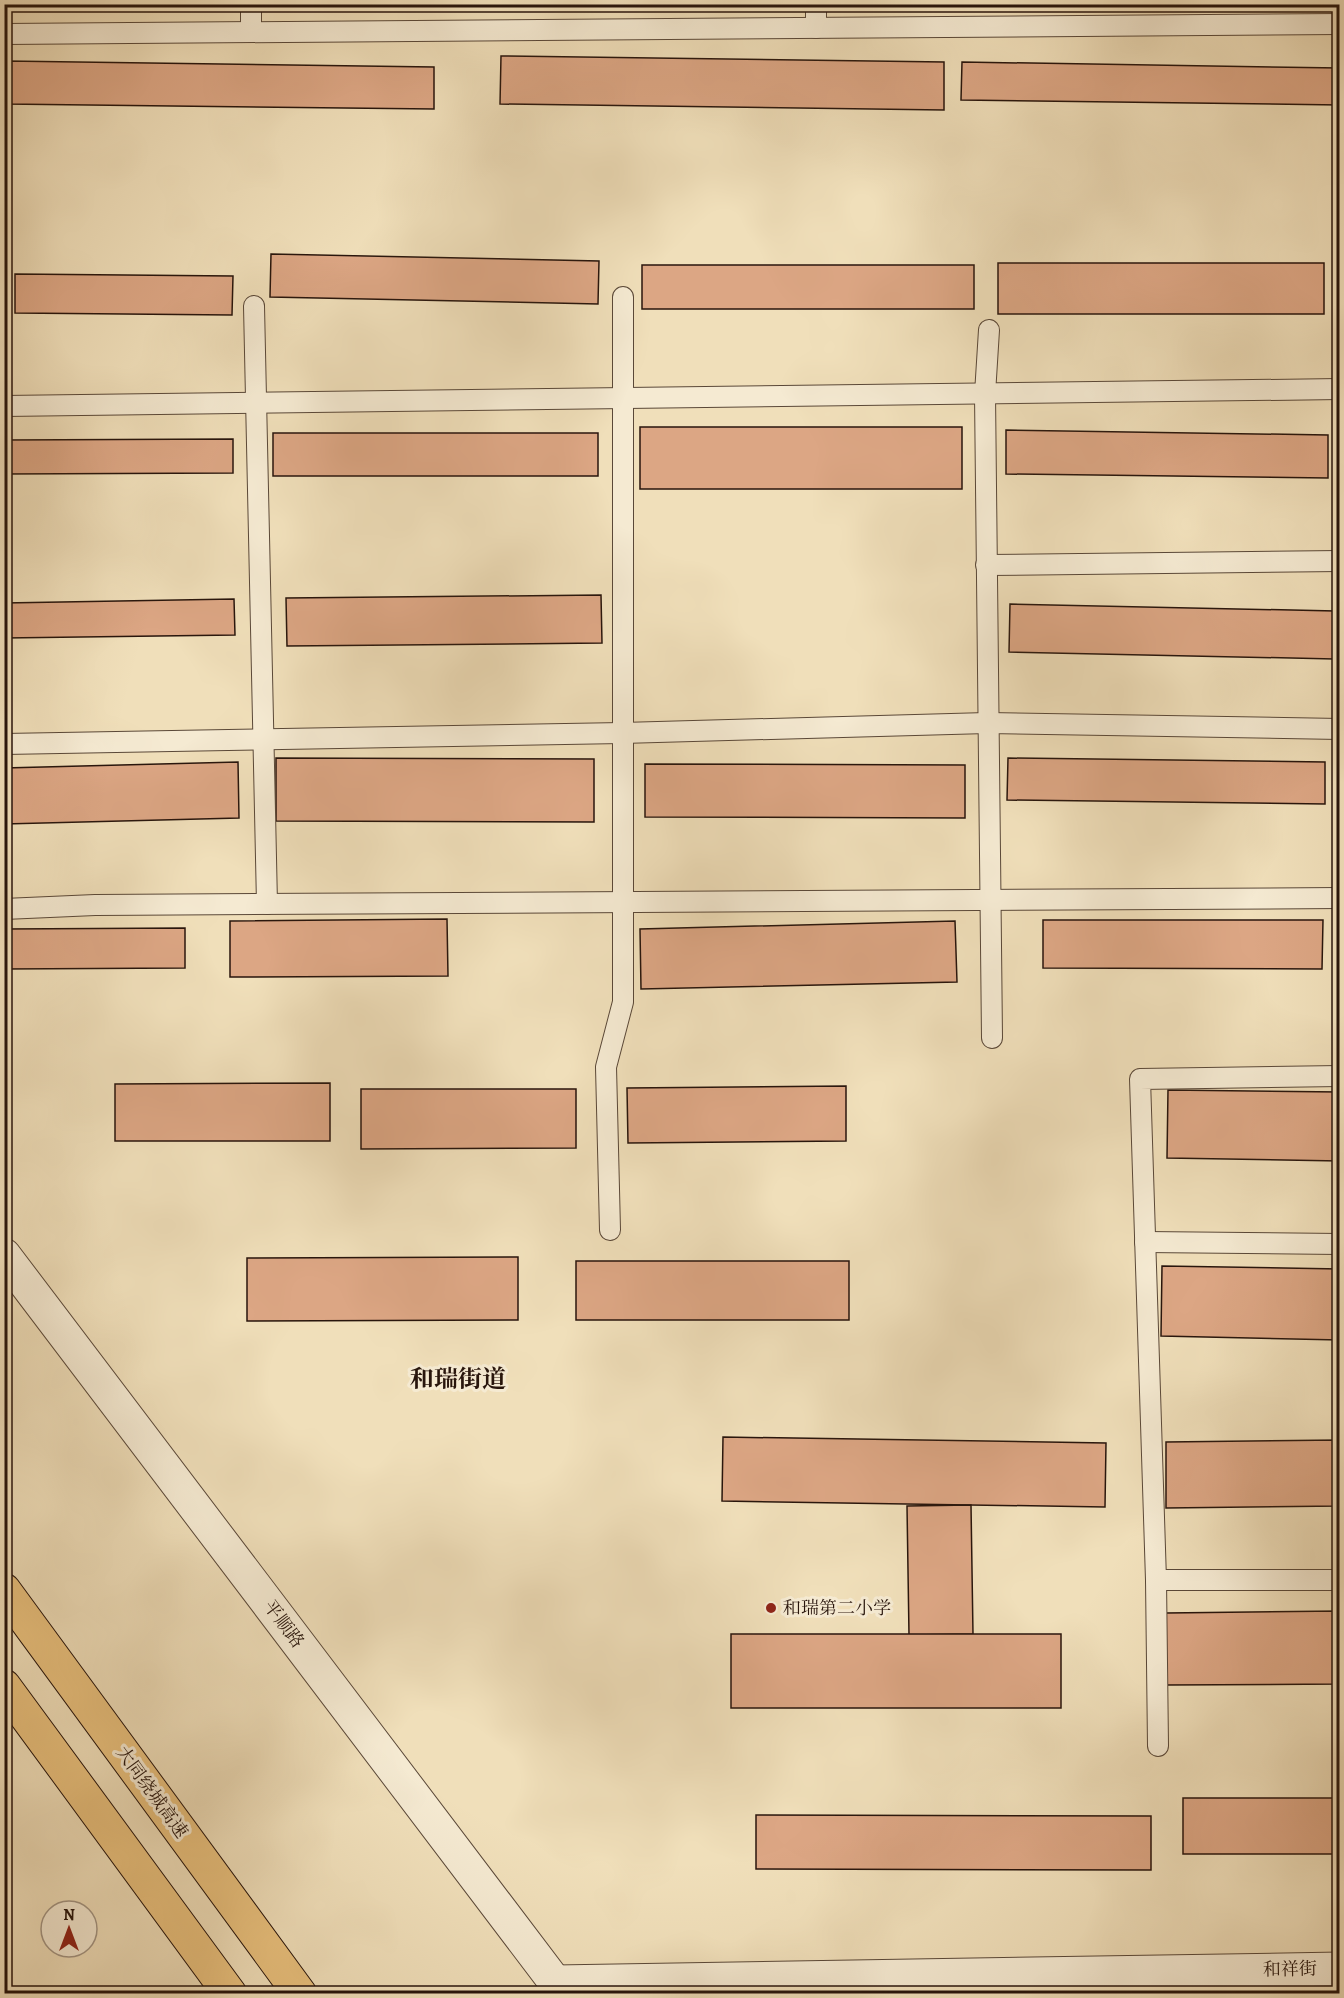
<svg xmlns="http://www.w3.org/2000/svg" width="1344" height="1998" font-family="Alegreya,'Noto Serif SC',serif">
  <style>
    .building { fill: #dca684; stroke: #28150c; stroke-width: 1.5 }
    .lines { fill: none; stroke-linecap: round; stroke-linejoin: round }
    .service-casing { stroke: #5a4838; stroke-width: 22 }
    .minor-casing { stroke: #5a4838; stroke-width: 35 }
    .motorway-casing { stroke: #28150c; stroke-width: 35 }
    .service { stroke: #f5ead2; stroke-width: 20 }
    .minor { stroke: #f5ead2; stroke-width: 33 }
    .motorway { stroke: #e8c07d; stroke-width: 33 }
    .poi-dot { fill: #8f2418; stroke: #f5ead2; stroke-width: 2 }
    .labels { text-anchor: middle; stroke-width: 6; stroke-linejoin: round; paint-order: stroke }
    .poi-label { font-size: 18px; fill: #28150c; stroke: #f5ead2; text-anchor: start }
    .street-label { font-size: 18px; fill: #28150c; stroke: #f5ead2 }
    .district-label { font-size: 24px; font-weight: bold; fill: #28150c; stroke: #f5ead2 }
  </style>
  <rect width="100%" height="100%" fill="#f0dfba"/>
  <filter id="stains"><feTurbulence type="fractalNoise" baseFrequency=".00333" numOctaves="4"/><feColorMatrix values="0 0 0 0 .2 0 0 0 0 .09 0 0 0 0 .02 0 0 0 .5 -.17"/></filter>
  <radialGradient id="worn" r=".72"><stop offset=".6" stop-color="#630" stop-opacity="0"/><stop offset="1" stop-color="#630" stop-opacity=".3"/></radialGradient>
  <g class="building">
    <polygon points="501,56 944,62 944,110 500,104"/>
    <polygon points="6,61 434,67 434,109 5,104"/>
    <polygon points="962,62 1340,68 1340,105 961,100"/>
    <polygon points="271,254 599,261 598,304 270,297"/>
    <rect x="998" y="263" width="326" height="51"/>
    <rect x="642" y="265" width="332" height="44"/>
    <polygon points="15,274 233,276 232,315 15,313"/>
    <rect x="640" y="427" width="322" height="62"/>
    <polygon points="1006,430 1328,435 1328,478 1006,474"/>
    <rect x="273" y="433" width="325" height="43"/>
    <polygon points="233,439 233,473 4,474 4,440"/>
    <polygon points="601,595 602,643 287,646 286,598"/>
    <polygon points="234,599 235,635 4,638 4,603"/>
    <polygon points="1010,604 1335,611 1334,659 1009,652"/>
    <polygon points="276,758 594,759 594,822 276,821"/>
    <polygon points="1008,758 1325,762 1325,804 1007,800"/>
    <polygon points="238,762 239,818 4,824 4,768"/>
    <polygon points="645,764 965,765 965,818 645,817"/>
    <polygon points="447,919 448,976 230,977 230,921"/>
    <polygon points="1043,920 1323,920 1322,969 1043,968"/>
    <polygon points="955,921 957,982 641,989 640,929"/>
    <polygon points="185,928 185,968 4,969 4,929"/>
    <polygon points="330,1083 330,1141 115,1141 115,1084"/>
    <polygon points="846,1086 846,1141 628,1143 627,1088"/>
    <polygon points="361,1089 576,1089 576,1148 361,1149"/>
    <polygon points="1168,1090 1340,1092 1340,1161 1167,1158"/>
    <polygon points="518,1257 518,1320 247,1321 247,1258"/>
    <rect x="576" y="1261" width="273" height="59"/>
    <polygon points="1162,1266 1340,1269 1340,1340 1161,1336"/>
    <polygon points="723,1437 1106,1443 1105,1507 722,1501"/>
    <polygon points="1340,1440 1340,1506 1166,1508 1166,1442"/>
    <polygon points="971,1505 973,1634 909,1635 907,1506"/>
    <polygon points="1340,1611 1340,1684 1166,1685 1166,1613"/>
    <rect x="731" y="1634" width="330" height="74"/>
    <rect x="1183" y="1798" width="157" height="56"/>
    <polygon points="756,1815 1151,1816 1151,1870 756,1869"/>
  </g>
  <g class="lines">
    <g class="service-casing">
      <g id="service">
        <polyline points="251,4 251,32"/>
        <polyline points="816,4 816,28"/>
        <polyline points="4,34 1340,24"/>
        <polyline points="254,306 267,904"/>
        <polyline points="989,330 985,394 992,1038"/>
        <polyline points="4,406 1340,389"/>
        <polyline points="986,565 1340,561"/>
        <polyline points="4,744 622,733 987,723 1340,729"/>
        <polyline points="4,909 95,905 1340,898"/>
        <polyline points="610,1230 606,1067 623,1002 623,297"/>
        <polyline points="1145,1242 1340,1244"/>
        <polyline points="1156,1580 1340,1580"/>
        <polyline points="1158,1746 1156,1580 1140,1079 1340,1076"/>
      </g>
    </g>
    <g class="minor-casing">
      <g id="minor">
        <polyline points="4,1255 564,1994"/>
        <polyline points="556,1982 1340,1969"/>
      </g>
    </g>
    <g class="motorway-casing">
      <g id="motorway">
        <polyline points="4,1590 300,1994"/>
        <polyline points="4,1686 230,1994"/>
      </g>
    </g>
    <use href="#service" class="service"/>
    <use href="#minor" class="minor"/>
    <use href="#motorway" class="motorway"/>
  </g>
  <circle class="poi-dot" cx="771" cy="1608" r="6"/>
  <g class="labels">
    <g class="poi-label">
      <text x="783" y="1614">和瑞第二小学</text>
    </g>
    <g class="street-label">
      <text transform="translate(284 1624) rotate(53)" y="6">平顺路</text>
      <text transform="translate(152 1792) rotate(54)" y="6">大同绕城高速</text>
      <text transform="translate(1290 1969) rotate(-1)" y="6">和祥街</text>
    </g>
    <g class="district-label">
      <text x="458" y="1387">和瑞街道</text>
    </g>
  </g>
  <rect width="1344" height="1998" fill="none" stroke="#f0dfba" stroke-width="24"/>
  <rect x="6" y="6" width="1332" height="1986" fill="none" stroke="#28150c" stroke-width="3"/>
  <rect x="12" y="12" width="1320" height="1974" fill="none" stroke="#28150c" stroke-width="1.5"/>
  <g transform="translate(69 1929)"><circle r="28" fill="#f5ead2" stroke="#a39583" stroke-width="1.5"/>
  <path d="M0-4.5L10 22L0 15L-10 22Z" fill="#8f2418"/>
  <text y="-9" font-size="16" font-weight="bold" text-anchor="middle" fill="#28150c">N</text>
  </g>
  <rect width="100%" height="100%" filter="url(#stains)"/>
  <rect width="100%" height="100%" fill="url(#worn)"/>
</svg>
